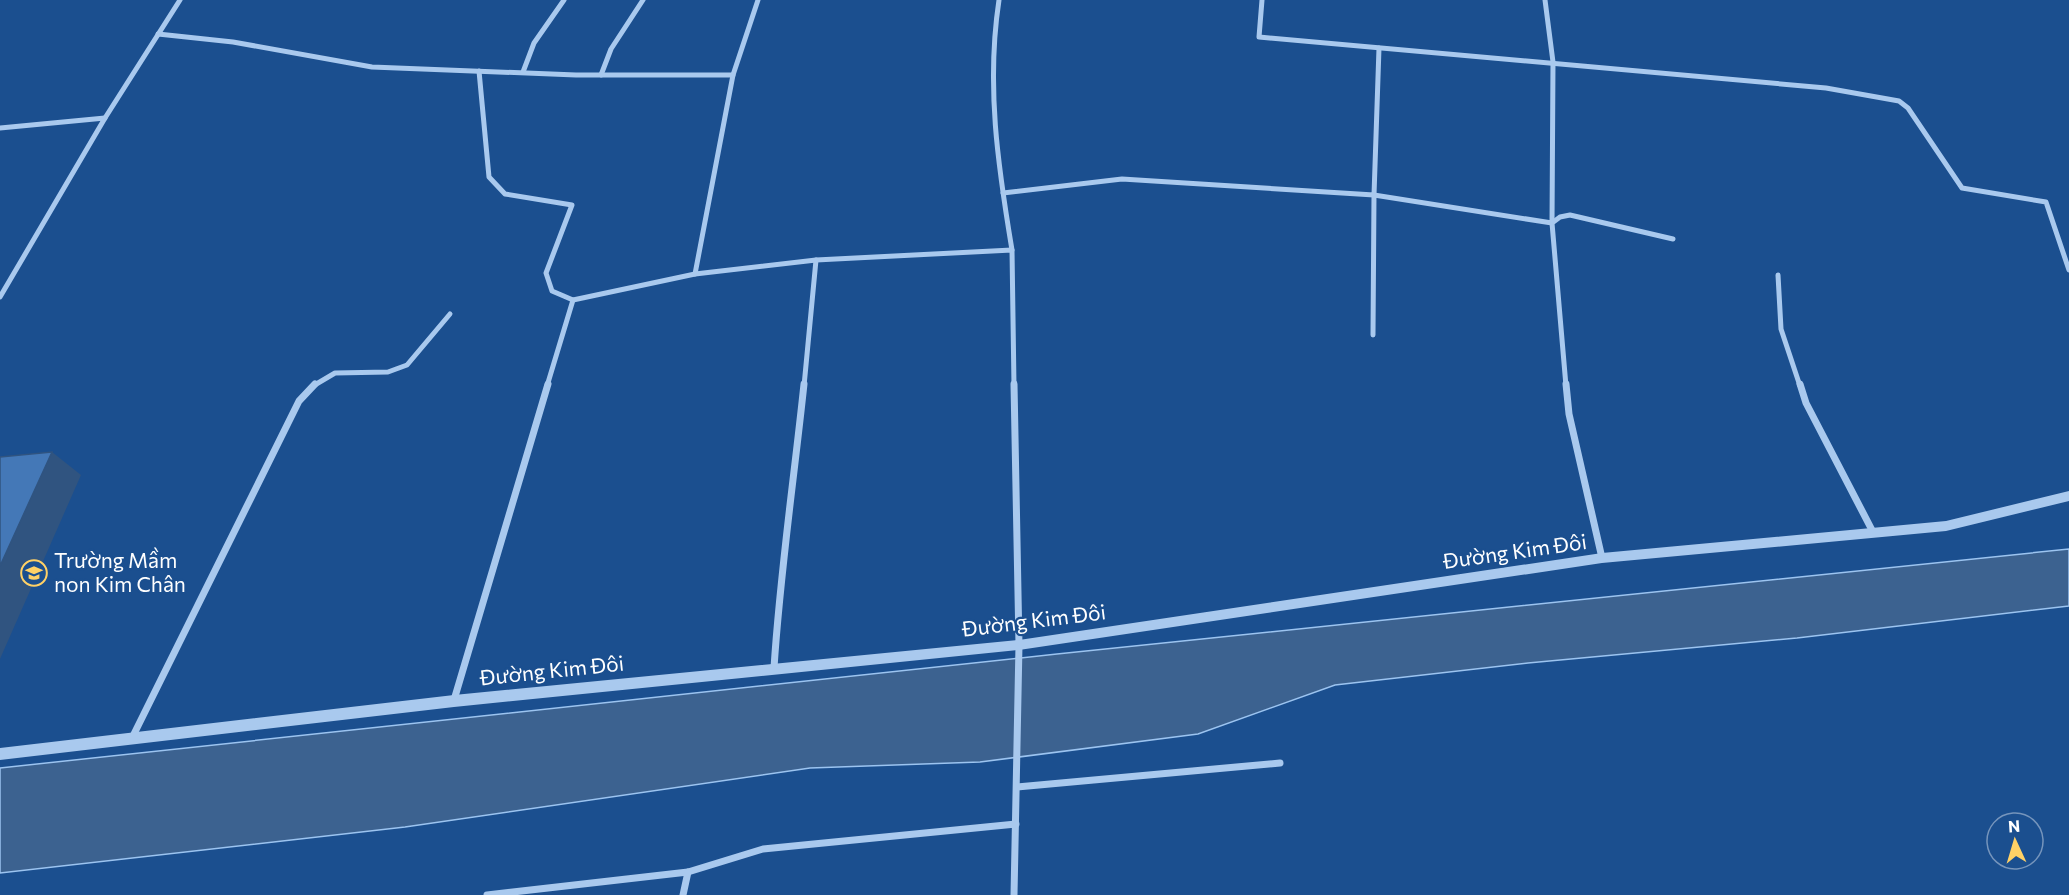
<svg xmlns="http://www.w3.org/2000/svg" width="2069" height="895" font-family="Commissioner,sans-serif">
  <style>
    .water { fill: #3c6290; stroke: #9cc4f0; stroke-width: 1.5 }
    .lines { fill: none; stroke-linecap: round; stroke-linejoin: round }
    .minor-far1 { stroke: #a9c9ee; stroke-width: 5 }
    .minor { stroke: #a9c9ee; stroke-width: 7 }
    .tertiary { fill: #a9c9ee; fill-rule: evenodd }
    .shaded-wall { fill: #305480 }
    .building { fill: #4478b7; stroke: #305480; stroke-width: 1.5 }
    .labels { text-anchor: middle; stroke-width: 4.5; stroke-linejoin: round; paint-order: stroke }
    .street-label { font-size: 21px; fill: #fff; stroke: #1b4f8f }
    .poi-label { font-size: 21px; fill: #fff; stroke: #1b4f8f; text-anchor: start }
  </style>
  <rect width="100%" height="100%" fill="#1b4f8f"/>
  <polygon class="water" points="2069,549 2069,606 1797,638 1528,663 1335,685 1198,734 980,762 810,768 405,827 0,873 0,768 1057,654"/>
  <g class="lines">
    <g class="minor-far1">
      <path d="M999,0C986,85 998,166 1012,250"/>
      <polyline points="1262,0 1259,37 1826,88 1899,101 1908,108 1962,188 2046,202 2069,270"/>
      <polyline points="158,34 233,42 372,67 576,75 733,75"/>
      <polyline points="479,71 489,177 505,194 572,205 546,273 552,291 573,300"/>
      <polyline points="523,72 534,43 564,0"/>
      <polyline points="601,75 611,49 643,0"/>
      <polyline points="0,128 105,118"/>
      <polyline points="1003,193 1122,179 1374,195 1379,48"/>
      <polyline points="695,274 733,75 758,0"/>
      <polyline points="1778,275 1781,329 1800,386"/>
      <polyline points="0,297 105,118 180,0"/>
      <polyline points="1373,335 1374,195 1552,223 1553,62 1545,0"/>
      <polyline points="313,386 335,373 388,372 407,365 450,314"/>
      <polyline points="547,386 573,300 695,274 816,260 1012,250 1014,386"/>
      <polyline points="804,386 816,260"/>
      <polyline points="1566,386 1552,223 1560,217 1570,215 1673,239"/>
    </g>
    <g class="minor">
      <polyline points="1566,384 1569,414 1602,558"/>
      <polyline points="1800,384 1806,403 1873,532"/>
      <path d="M774,668C780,573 794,479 804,384"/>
      <polyline points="454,700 548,384"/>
      <polyline points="131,740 299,401 315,384"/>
      <polyline points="1017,787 1280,763"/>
      <polyline points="487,895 688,872 763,849 1016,824"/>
      <polyline points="683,895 688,872"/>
      <polyline points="1014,895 1019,645 1014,384"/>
    </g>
    <polygon class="tertiary" points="2069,491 2069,501 1946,531 1602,563 1019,650 454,707 0,760 0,748 454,695 1019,640 1602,553 1946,521"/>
  </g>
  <polygon class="shaded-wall" points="52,452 81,475 0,659 0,566"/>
  <polygon class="building" points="52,452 0,566 0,457"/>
  <defs>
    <g id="school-ring" transform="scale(1.35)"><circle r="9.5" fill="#1b4f8f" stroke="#ffd166" stroke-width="1.5"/><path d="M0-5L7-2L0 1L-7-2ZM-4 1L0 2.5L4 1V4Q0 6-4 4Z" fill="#ffd166"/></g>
  </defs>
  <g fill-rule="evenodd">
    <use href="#school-ring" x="34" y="573"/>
  </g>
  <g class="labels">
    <g class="street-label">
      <text transform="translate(1515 552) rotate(-8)" y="7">Đường Kim Đôi</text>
      <text transform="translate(1034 621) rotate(-7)" y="7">Đường Kim Đôi</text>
      <text transform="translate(552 671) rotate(-6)" y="7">Đường Kim Đôi</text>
    </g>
    <g class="poi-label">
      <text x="54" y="568">Trường Mầm<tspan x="54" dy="24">non Kim Chân</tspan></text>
    </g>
  </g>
  <g transform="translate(2015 841) rotate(356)"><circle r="28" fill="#1b4f8f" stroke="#7695bc" stroke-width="1.5"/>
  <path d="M0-4.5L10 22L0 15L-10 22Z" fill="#ffd166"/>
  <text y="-9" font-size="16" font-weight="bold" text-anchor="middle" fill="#ffffff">N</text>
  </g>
</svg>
